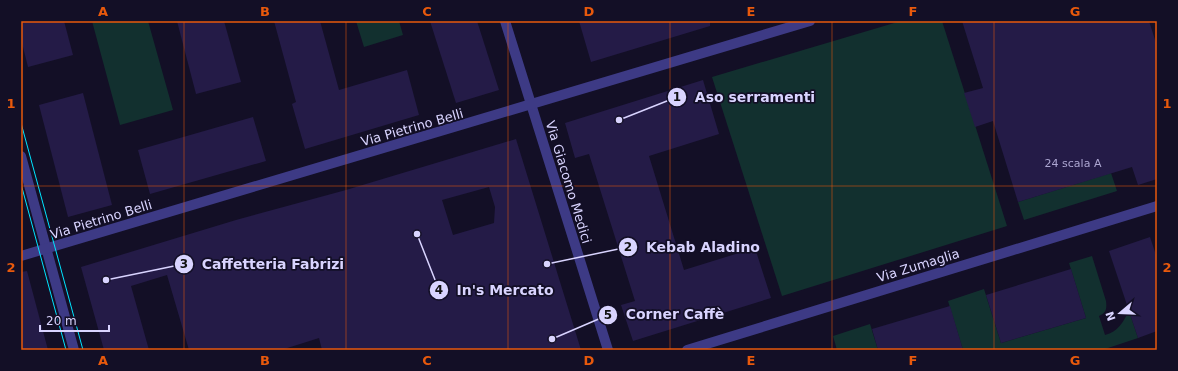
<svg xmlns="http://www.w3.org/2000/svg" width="1178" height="371" font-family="'DejaVu Sans',sans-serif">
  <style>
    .green { fill: #12302f }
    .building { fill: #241b47; fill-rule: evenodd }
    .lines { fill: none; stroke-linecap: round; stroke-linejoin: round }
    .minor { stroke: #3d3a85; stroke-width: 10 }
    .tram { stroke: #00e5ff; stroke-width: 1 }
    .grid { fill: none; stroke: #e8590c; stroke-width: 1; stroke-opacity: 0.55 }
    .labels { text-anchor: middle; stroke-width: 3.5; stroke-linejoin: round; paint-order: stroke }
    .number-label { font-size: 11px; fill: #aca6d1 }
    .street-label { font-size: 13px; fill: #d9d4ff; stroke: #130f26 }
    .leader { fill: none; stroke: #d9d4ff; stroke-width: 1.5 }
    .callout-dot { fill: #d9d4ff; stroke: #130f26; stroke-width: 1.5 }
    .mark-label { font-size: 12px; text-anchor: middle; font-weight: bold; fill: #111 }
    .callout-label { font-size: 14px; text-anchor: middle; font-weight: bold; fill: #d9d4ff; stroke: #130f26; stroke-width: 3.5; stroke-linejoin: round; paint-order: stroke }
    .neatline { fill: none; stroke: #e8590c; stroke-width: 1.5 }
    .grid-label { font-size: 13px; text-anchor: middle; font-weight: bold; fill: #e8590c }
  </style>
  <rect width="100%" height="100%" fill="#130f26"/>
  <g class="green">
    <polygon points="92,21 148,21 173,110 120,125"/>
    <polygon points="356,21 399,21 403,35 364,47"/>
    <polygon points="901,21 942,21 1007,226 782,296 712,77"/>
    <polygon points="1111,173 1117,191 1024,220 1018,202"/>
    <path d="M1092,256L1106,301C1107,309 1106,313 1099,316L1105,335C1118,332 1123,322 1129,311L1138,338L1102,350H963L948,301L984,289L1001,343L1086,318L1069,263Z"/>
    <polygon points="870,324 878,350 837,350 833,336"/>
  </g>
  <g class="building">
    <polygon points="21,21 64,21 73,55 28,67 21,39"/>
    <polygon points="177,21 224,21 241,82 196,94"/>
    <polygon points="274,21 320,21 339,90 407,70 419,115 305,149 292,104 296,102"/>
    <polygon points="430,21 477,21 499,90 456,103"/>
    <polygon points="579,21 710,21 710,26 591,62"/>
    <polygon points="962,21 1149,21 1157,46 1157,179 1138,185 1132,167 1018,202 993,121 975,127 964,93 983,88"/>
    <polygon points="703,80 719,134 649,156 684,270 755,248 771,298 633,341 621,305 635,301 589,154 575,158 565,123"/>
    <polygon points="83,93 112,205 68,217 39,105"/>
    <polygon points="253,117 266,161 150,194 138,150"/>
    <path d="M516,139L581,350H322L319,338L281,350H189L167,275L131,286L149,350H104L81,267L236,220L346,190ZM489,187L495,207L494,223L453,235L442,200Z"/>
    <polygon points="1150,237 1157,258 1157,331 1138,338 1109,251"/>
    <polygon points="1071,269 1086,318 1001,343 986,295"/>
    <polygon points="27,271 48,350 21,350 21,272"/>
    <polygon points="950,306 963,350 878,350 872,329"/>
  </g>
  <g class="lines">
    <g class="minor">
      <polyline points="505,21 608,350"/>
      <polyline points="21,156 74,350"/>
      <polyline points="21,256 810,21"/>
      <polyline points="687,350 1157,206"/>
    </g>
    <g class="tram">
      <polyline points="21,123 83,350"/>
      <polyline points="21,184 66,350"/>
    </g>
  </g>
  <path class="grid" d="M184,21V350M346,21V350M508,21V350M670,21V350M832,21V350M994,21V350M21,186H1157"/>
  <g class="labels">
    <g class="number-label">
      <text x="1073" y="167">24 scala A</text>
    </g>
    <g class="street-label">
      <text transform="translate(412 127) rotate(-16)" y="5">Via Pietrino Belli</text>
      <text transform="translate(569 182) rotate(73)" y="5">Via Giacomo Medici</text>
      <text transform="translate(101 219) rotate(-17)" y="5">Via Pietrino Belli</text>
      <text transform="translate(918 265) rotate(-17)" y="5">Via Zumaglia</text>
    </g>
  </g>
  <path class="leader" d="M619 120L677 97M547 264L628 247M106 280L184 264M417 234L439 290M552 339L608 315"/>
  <g class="callout-dot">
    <circle cx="619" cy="120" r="4"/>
    <circle cx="547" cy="264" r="4"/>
    <circle cx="106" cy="280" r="4"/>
    <circle cx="417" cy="234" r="4"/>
    <circle cx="552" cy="339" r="4"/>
    <circle cx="677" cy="97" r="10"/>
    <circle cx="628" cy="247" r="10"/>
    <circle cx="184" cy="264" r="10"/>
    <circle cx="439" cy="290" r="10"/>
    <circle cx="608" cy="315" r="10"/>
  </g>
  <g class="mark-label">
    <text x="677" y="101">1</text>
    <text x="628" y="251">2</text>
    <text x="184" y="268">3</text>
    <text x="439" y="294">4</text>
    <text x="608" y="319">5</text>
  </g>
  <g class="callout-label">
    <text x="755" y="102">Aso serramenti</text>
    <text x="703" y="252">Kebab Aladino</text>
    <text x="273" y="269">Caffetteria Fabrizi</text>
    <text x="505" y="295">In's Mercato</text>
    <text x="675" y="319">Corner Caffè</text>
  </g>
  <rect width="1178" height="371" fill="none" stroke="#130f26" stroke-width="44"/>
  <g transform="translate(1120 313) rotate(251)" stroke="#130f26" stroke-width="3" paint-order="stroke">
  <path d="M0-3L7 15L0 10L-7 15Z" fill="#d9d4ff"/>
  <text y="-6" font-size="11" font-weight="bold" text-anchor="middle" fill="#d9d4ff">N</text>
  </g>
  <path d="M40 325v6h69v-6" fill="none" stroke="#d9d4ff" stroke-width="2"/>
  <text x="46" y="325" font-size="12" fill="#d9d4ff" stroke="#130f26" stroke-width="3" paint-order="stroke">20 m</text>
  <rect x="22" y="22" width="1134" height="327" class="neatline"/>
  <g class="grid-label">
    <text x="103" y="16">A</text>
    <text x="265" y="16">B</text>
    <text x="427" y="16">C</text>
    <text x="589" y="16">D</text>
    <text x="751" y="16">E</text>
    <text x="913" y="16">F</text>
    <text x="1075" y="16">G</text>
    <text x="11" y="108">1</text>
    <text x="1167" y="108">1</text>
    <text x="11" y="272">2</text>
    <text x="1167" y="272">2</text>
    <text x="103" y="365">A</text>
    <text x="265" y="365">B</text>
    <text x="427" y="365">C</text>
    <text x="589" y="365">D</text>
    <text x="751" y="365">E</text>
    <text x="913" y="365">F</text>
    <text x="1075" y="365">G</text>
  </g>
</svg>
